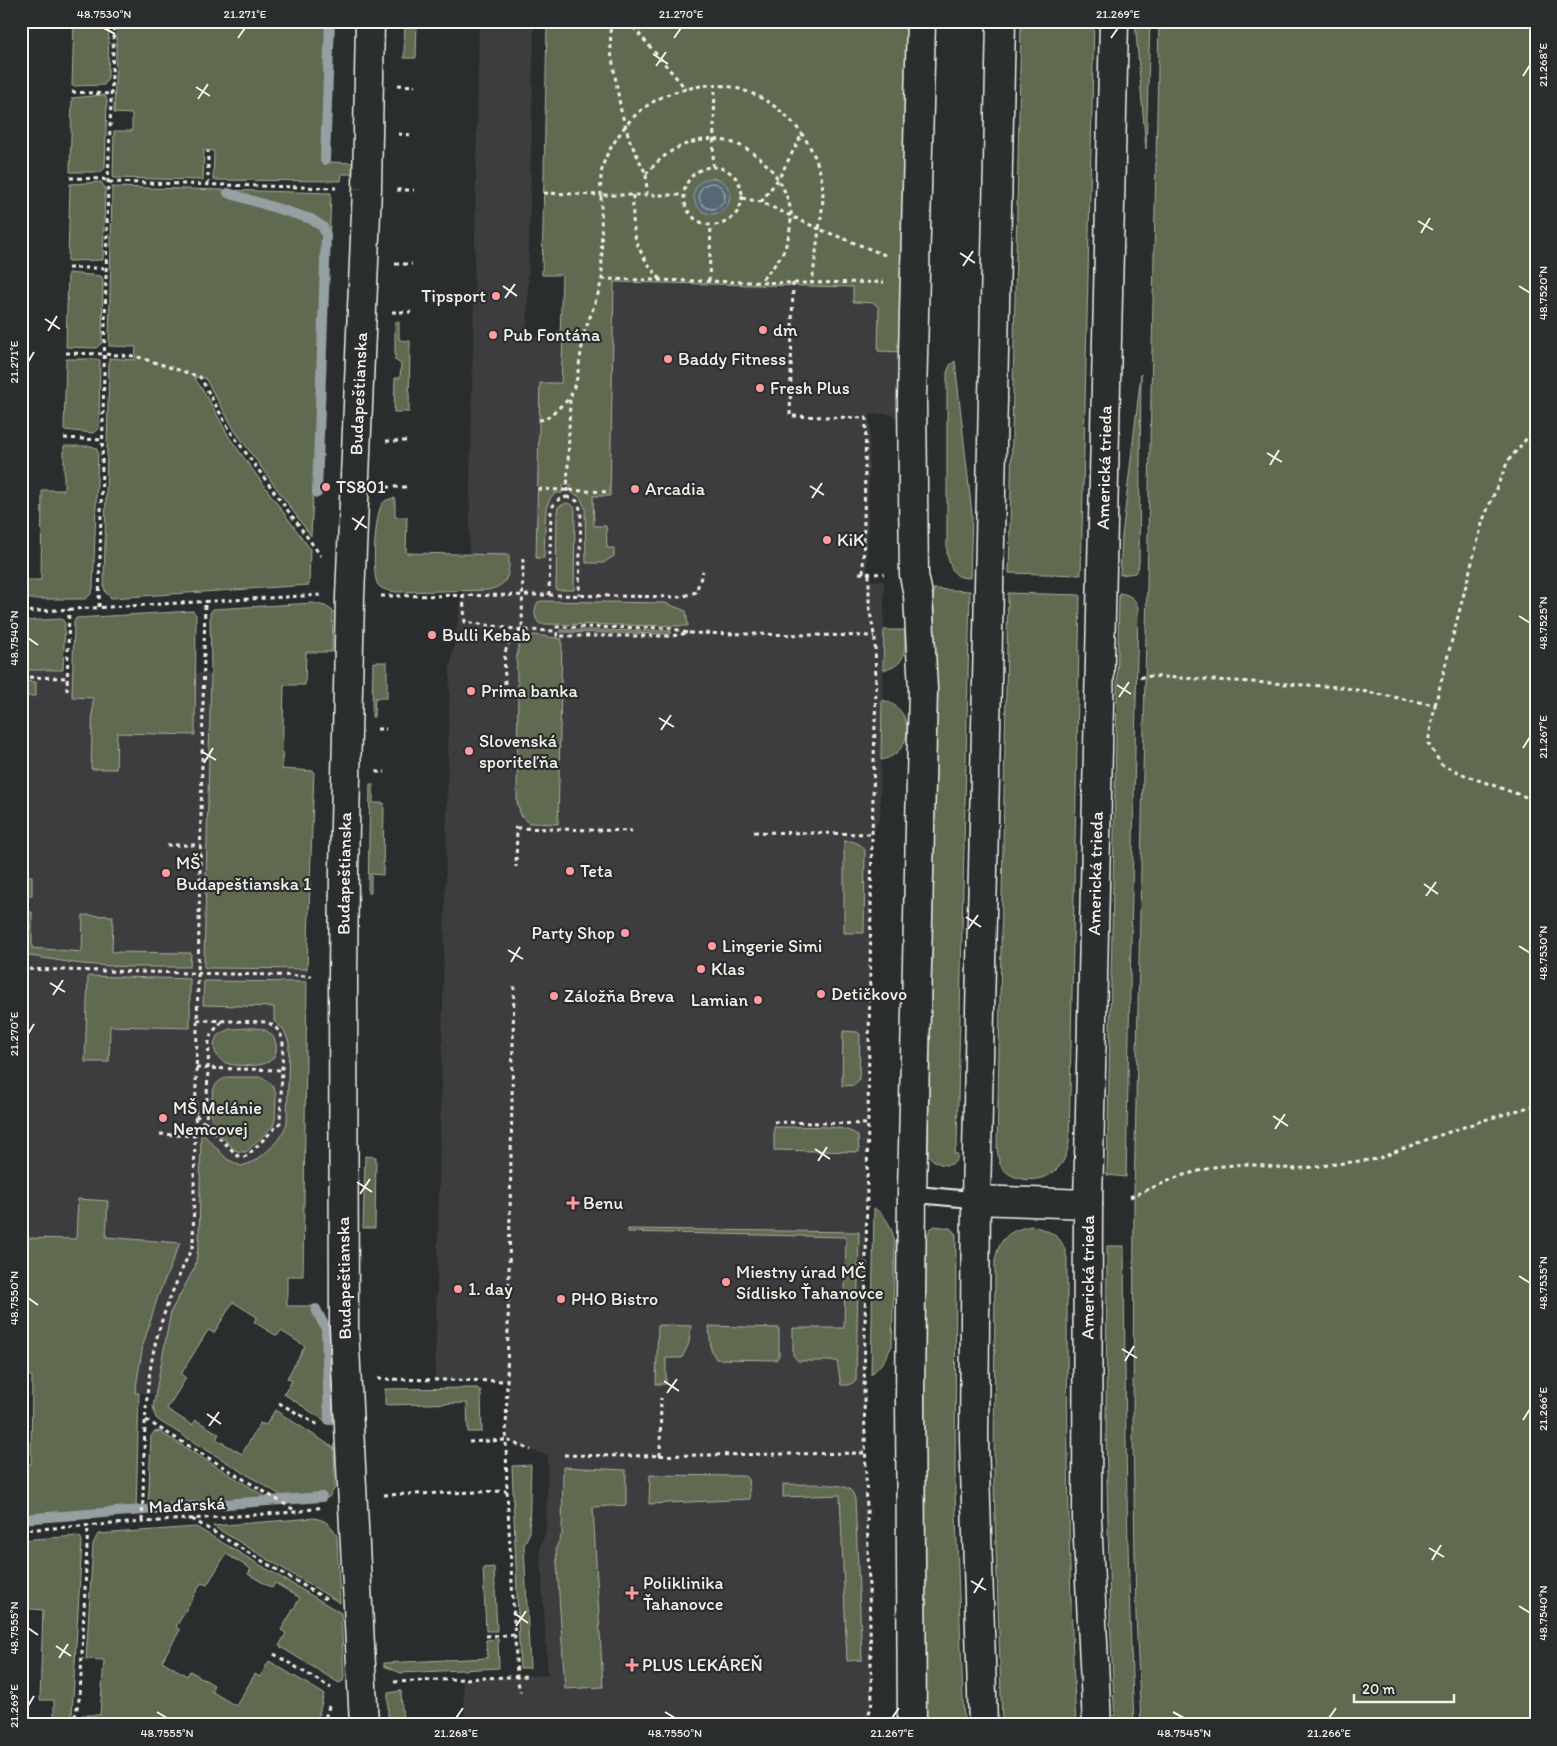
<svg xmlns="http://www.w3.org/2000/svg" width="1557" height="1746" font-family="Itim,sans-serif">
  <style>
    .built { fill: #3e3c41 }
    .green { fill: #606a51; stroke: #aaae9c }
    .water { fill: #576874; stroke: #969fa2 }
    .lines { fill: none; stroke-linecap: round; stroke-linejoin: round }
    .shore { stroke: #b5baba; stroke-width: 1 }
    .stream { stroke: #969fa2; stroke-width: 10 }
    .service-casing { stroke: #f4f1e8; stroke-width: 19 }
    .minor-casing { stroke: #f4f1e8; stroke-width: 31 }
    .tertiary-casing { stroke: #f4f1e8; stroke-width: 31 }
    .path { stroke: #f4f1e8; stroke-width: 3; stroke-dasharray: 4 4; stroke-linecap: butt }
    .service { stroke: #2a2d2e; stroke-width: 15 }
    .minor { stroke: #2a2d2e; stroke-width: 28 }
    .tertiary { stroke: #2a2d2e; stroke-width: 28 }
    .path-bridge { stroke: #f4f1e8; stroke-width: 3; stroke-dasharray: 4 4; stroke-linecap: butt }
    .ticks { fill: none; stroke: #f4f1e8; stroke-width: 2 }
    .poi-dot { fill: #ff9aa2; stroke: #2a2d2e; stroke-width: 2 }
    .labels { text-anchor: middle; stroke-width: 4.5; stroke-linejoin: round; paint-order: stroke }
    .poi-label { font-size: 18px; fill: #f4f1e8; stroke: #2a2d2e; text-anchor: start }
    .street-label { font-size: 18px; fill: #f4f1e8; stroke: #2a2d2e }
    .neatline { fill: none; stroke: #f4f1e8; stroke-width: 2 }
    .ticks-label { font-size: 12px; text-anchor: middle; fill: #f4f1e8 }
  </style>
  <rect width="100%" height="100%" fill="#2a2d2e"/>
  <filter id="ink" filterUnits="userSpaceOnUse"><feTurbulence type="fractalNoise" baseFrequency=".02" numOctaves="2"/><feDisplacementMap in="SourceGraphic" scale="10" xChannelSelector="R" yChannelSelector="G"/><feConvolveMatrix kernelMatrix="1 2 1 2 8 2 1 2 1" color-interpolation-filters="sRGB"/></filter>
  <g filter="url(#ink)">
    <g class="built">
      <polygon points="479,21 534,21 527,336 555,338 581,345 613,282 853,287 853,302 875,303 879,309 878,351 901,352 900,422 893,415 890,414 870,414 870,422 867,580 884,581 884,630 880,817 872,834 866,1193 865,1453 872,1700 871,1710 867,1718 858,1725 465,1725 463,1679 548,1675 540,1546 546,1532 548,1455 531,1450 506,1440 508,1381 435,1380 450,669 469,554"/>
      <polygon points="21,670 258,674 272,769 314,771 307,976 303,1252 164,1349 155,1394 135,1393 21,1319"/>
    </g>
    <g class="green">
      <polygon points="74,21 109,21 108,77 104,85 72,86"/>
      <polygon points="117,21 333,21 329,162 358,163 357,174 342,174 341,181 213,180 214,151 204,150 203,180 113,178 114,131 132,131 132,114 114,113"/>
      <polygon points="405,21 417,21 416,58 404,58"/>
      <polygon points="569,21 907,21 903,352 878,351 879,309 875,303 853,302 853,287 614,282 610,496 593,496 594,526 606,526 607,548 614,548 614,556 603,563 586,563 585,508 580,497 572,493 571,486 563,485 562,493 556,493 551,497 546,508 544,555 544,558 536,558 540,383 561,383 563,338 560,337 562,275 542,275 547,24 569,24"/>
      <polygon points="1021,21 1094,21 1081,575 1009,573"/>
      <polygon points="1135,21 1150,21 1146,149"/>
      <polygon points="1159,21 1536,21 1536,1725 1141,1725 1136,1616 1133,1433 1134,1196"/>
      <polygon points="102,95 106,97 107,101 105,168 101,172 70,172 72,98"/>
      <polygon points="101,182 105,188 103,260 68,261 70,184"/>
      <polygon points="112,187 331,193 320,496 313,496 311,536 235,431 205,378 194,377 208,398 229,437 310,549 309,585 111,598 106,593 104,587 109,358 135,360 136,347 109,346"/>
      <polygon points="68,273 101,276 103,279 102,343 96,348 66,347"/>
      <polygon points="395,322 399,322 399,340 410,341 409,412 394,412 395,378 400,378 401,364 395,360"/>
      <polygon points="66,359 96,359 100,360 99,428 93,433 64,430"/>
      <path d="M955,361L972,514L970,578C953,578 952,570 947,555V373L950,365Z"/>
      <polygon points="1141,374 1139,563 1138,569 1135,573 1120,575 1122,536"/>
      <polygon points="64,446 92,446 96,448 98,452 93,589 90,595 85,599 21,599 21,580 41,580 42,490 64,490"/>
      <path d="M395,498V517H407L406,553L509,555C509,575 509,585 488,590L396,592C390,591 382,590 378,585C371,575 375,514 382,504C386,499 390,499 395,498Z"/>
      <path d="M566,503C573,504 575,506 575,512L574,590H556L557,512L558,507Z"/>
      <path d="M933,589L970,591L957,1144L954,1154H958C957,1171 934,1166 928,1154L937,692Z"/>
      <path d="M1008,593L1080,595L1069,1143C1067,1153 1064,1163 1056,1170C1041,1184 1010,1183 1000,1164C998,1159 998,1154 997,1149Z"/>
      <path d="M1119,593C1129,594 1137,599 1138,609L1126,1177L1107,1175Z"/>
      <path d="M542,601L665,603L686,611L688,626L540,624C533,619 534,608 538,602Z"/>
      <polygon points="313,603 325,606 333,611 332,652 306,652 305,685 284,685 282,769 314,771 307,969 208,968 204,967 204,963 211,673 210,613 213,609"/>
      <polygon points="193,611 196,615 195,735 117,733 116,769 91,769 93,698 72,697 74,622 76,618"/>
      <polygon points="62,619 65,623 63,670 21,670 21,621"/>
      <polygon points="560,630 671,631 671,634 560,632"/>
      <path d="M884,630H905C905,650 907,666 883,670Z"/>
      <path d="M535,635L562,639L558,824L529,823L521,816L517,802L518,682L517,681C517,672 515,649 521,641C524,637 530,636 535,635Z"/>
      <polygon points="373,662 387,662 387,698 375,698 374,717 372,717"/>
      <polygon points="21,681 36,682 36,696 21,696"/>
      <path d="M882,700C916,708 915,753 881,760Z"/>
      <polygon points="370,784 373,784 373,803 384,803 383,875 371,874 371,893 368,893"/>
      <path d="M844,841C854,841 859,842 865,850L864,933H844Z"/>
      <polygon points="21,876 32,876 32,895 21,894"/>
      <polygon points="23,912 32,912 32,948 82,952 83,915 113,916 112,952 191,953 190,967 127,967 81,964 30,956 25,954 23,949"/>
      <polygon points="88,976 190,979 190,1028 110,1026 109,1062 85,1062"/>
      <path d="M204,981L307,982L303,1276H287V1306H317L329,1327L333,1423L325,1421L284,1394L292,1381L287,1378L305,1346L281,1331L277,1336L254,1322L257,1317L233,1302L214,1333L208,1330L181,1374L186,1378L167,1409L192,1425L196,1420L219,1434L216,1439L242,1454L260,1423L266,1425L275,1410L334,1448L335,1488L329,1497L322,1499L290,1501L161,1422L156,1418L153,1407L171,1311L195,1267L199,1243L201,1132L227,1159L241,1166C260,1162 281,1141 287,1123L289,1043L284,1030L274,1021V1007L203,1005Z"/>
      <path d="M230,1029C240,1029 256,1026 265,1030C280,1037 281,1060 263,1064C257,1066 235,1066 229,1064C217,1061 210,1047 217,1037C221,1032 226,1031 230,1029Z"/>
      <polygon points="843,1031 857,1032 860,1034 859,1079 855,1085 842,1086"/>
      <path d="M228,1077H262L269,1082L274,1088L276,1095L275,1120L273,1126L246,1152C242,1152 238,1152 235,1150C230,1146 216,1131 213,1125C210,1118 211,1092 215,1086C218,1081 223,1079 228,1077Z"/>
      <path d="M774,1127C794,1128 845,1122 858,1136L859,1152L774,1150Z"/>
      <polygon points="365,1156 376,1157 375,1228 363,1228"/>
      <polygon points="78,1199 108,1201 106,1237 180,1243 158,1296 143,1345 135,1393 139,1393 136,1513 21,1522 21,1464 31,1464 32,1376 21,1375 21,1201 24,1201 24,1238 76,1239"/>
      <path d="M874,1208C887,1216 892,1228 895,1243L892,1346L883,1362L871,1375Z"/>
      <polygon points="935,1226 950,1228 956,1234 955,1491 964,1725 929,1725 927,1723 919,1574 925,1242 930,1229"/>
      <path d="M1032,1226C1052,1231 1064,1237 1067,1259C1067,1414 1068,1570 1076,1725H1002L994,1487L995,1261C999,1238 1009,1230 1032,1226Z"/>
      <polygon points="628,1229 859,1232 856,1381 848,1385 841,1385 837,1361 798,1361 793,1355 793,1328 844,1328 846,1237 628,1232"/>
      <path d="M1107,1246H1124C1125,1405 1127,1565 1134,1725H1115L1110,1618L1106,1430Z"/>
      <polygon points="658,1325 691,1326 689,1343 682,1358 666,1358 666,1384 656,1384"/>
      <polygon points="709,1326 779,1328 779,1356 776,1360 716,1359 711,1350"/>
      <polygon points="477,1388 481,1391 481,1396 482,1432 468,1432 467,1403 385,1405 385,1389"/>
      <polygon points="160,1431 165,1435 276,1503 148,1512 151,1436 154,1432"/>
      <polygon points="531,1465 529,1534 524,1545 530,1668 520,1668 512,1466"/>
      <polygon points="563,1467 626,1470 626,1505 593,1507 603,1687 565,1689 556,1548 562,1534"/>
      <polygon points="650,1475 744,1476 748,1478 750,1499 649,1504"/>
      <path d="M783,1484C797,1485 839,1482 849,1489C852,1491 854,1495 855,1499L862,1660L847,1661L840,1495L783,1497Z"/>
      <path d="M314,1518C326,1520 331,1525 337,1535L340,1603L213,1526Z"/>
      <polygon points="196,1527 341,1613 344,1677 343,1681 339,1683 279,1646 286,1633 281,1630 300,1598 275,1583 272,1588 248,1574 251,1569 226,1554 207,1585 201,1583 176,1627 180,1630 162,1661 187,1676 190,1671 214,1685 211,1691 236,1706 255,1674 260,1677 269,1661 324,1694 316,1725 79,1725 82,1715 100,1715 104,1660 86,1659 93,1544 98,1534"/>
      <polygon points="77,1536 81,1538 82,1542 72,1715 63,1722 54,1725 54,1700 40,1700 43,1610 21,1608 21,1540"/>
      <polygon points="494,1567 497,1631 486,1631 483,1568"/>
      <polygon points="498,1639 499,1668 401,1673 384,1666 384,1663 487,1658 486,1640"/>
      <polygon points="401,1691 403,1725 388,1725 388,1693"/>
    </g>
    <circle class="water" cx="712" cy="196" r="18"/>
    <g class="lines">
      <circle class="shore" cx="712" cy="196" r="13"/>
      <g class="stream">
        <polyline points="325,160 330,21"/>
        <polyline points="228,193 311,219 323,227 326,235 317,493"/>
        <polyline points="316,1309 326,1329 329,1420"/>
        <polyline points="21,1519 322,1497"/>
      </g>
      <g class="service-casing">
        <polyline id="service" points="912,1194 976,1200"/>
      </g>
      <g class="minor-casing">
        <g id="minor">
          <polyline points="976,1200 1088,1204"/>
          <path id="s1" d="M364,1725L344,1327L343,977L344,870L350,597L367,189L370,21"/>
          <polyline points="912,1725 910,1398 912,1194 923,689 918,595 914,575 912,399 921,21"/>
        </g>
      </g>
      <g class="tertiary-casing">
        <g id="tertiary">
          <polyline points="983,1725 974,1439 976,1200 1001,21"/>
          <path id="s2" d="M1097,1725L1087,1519L1088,1204L1114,21"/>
        </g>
      </g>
      <g class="path">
        <polyline points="610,21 611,52 621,111 630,141 646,174 647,194"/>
        <polyline points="628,21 686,89"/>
        <polyline points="398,85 415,86"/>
        <polyline points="72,92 111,94"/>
        <polyline points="398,134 414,135"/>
        <circle cx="713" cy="196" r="29"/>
        <polyline points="713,167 715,85"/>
        <path d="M646,174C659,159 673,147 693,142C733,131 769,157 785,192C788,200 792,210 791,218C791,228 788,239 785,248C780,261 769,271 760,282"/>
        <polyline points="70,178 103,179 108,182 336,188"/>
        <polyline points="208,185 208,151"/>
        <polyline points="397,190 414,190"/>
        <path d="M544,193L601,195C599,165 605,156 621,132C637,109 659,95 686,89C696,87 707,84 716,85C767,88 810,128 821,176C825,194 822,212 819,229L885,255"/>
        <path d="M633,195C632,236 634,248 660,279"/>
        <polyline points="742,198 761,202 819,229 812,283"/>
        <polyline points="761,202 779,178 802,134"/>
        <polyline points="395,264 412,264"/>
        <polyline points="68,268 106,268"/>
        <polyline points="602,279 793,283 884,282"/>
        <polyline points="709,281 711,226"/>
        <polyline points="793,283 790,416 866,418 863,573"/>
        <polyline points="392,312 411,312"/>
        <polyline points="66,353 104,354 135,356 200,377 230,431 321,556"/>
        <polyline points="539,420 546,419 570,398"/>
        <polyline points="64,438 103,440"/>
        <polyline points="386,441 408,441"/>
        <polyline points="386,487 408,487"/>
        <polyline points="567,497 577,501 581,511 579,595"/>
        <polyline points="859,573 884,574"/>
        <polyline points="463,595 465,622 522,630 557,631"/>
        <path d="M549,595L551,510C555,501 558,499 567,497L570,398L577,378L584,334L598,294L602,279L601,195H683"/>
        <polyline points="381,596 549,595 681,597 696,592 703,571"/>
        <polyline points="99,607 108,182 114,21"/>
        <polyline points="21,612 320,595"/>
        <polyline points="687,633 672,628 557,627 557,636 672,636 687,633 874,636"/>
        <polyline points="21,677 67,678"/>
        <polyline points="1140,678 1145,676 1341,687 1435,705 1428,743 1441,764 1467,776 1526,797 1536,802"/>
        <path d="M505,684C505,661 500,643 522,630L523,556"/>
        <polyline points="67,691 69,609"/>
        <polyline points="1435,705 1483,520 1508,461 1536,427"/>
        <polyline points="377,729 386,729"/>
        <polyline points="376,772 385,772"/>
        <polyline points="514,828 517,828 516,867"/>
        <polyline points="517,828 632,831"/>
        <polyline points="754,832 872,834"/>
        <polyline points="167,845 200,845"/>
        <polyline points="21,969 312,976"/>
        <polyline points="514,986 506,1440 531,1450"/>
        <polyline points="196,1068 282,1070"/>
        <path d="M196,1115L238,1156L244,1157L248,1155L280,1123L283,1043C281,1032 277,1027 267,1022L197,1020"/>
        <polyline points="774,1122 868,1124"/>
        <polyline points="206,1125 209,1041 211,1034 222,1021"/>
        <polyline points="160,1134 195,1136"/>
        <polyline points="1130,1197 1180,1176 1214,1167 1245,1164 1295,1169 1377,1159 1420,1142 1481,1121 1536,1105"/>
        <polyline points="378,1379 508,1381"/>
        <polyline points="279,1403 318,1425"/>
        <polyline points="146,1420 296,1511"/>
        <polyline points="469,1442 506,1440 507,1491 517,1676 520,1692"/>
        <polyline points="564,1455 624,1456 865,1453"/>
        <polyline points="660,1456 661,1398"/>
        <polyline points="384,1495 507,1491"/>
        <polyline points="192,1519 326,1599"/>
        <path d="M142,1521C145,1464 142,1405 154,1349C162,1313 178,1278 193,1245L205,601"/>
        <polyline points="21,1530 297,1512 322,1507"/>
        <polyline points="486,1636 515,1635"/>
        <polyline points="274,1654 331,1688"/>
        <polyline points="394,1682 530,1676"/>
        <polyline points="565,1722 565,1725"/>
        <polyline points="73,1725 80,1695 88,1525"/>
        <polyline points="323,1725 330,1703"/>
        <path d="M858,1725C868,1717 871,1712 872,1700L864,1398L872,834L876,687L875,640L869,606V573"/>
      </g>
      <use href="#service" class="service"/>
      <use href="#minor" class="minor"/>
      <use href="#tertiary" class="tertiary"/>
      <polyline class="path-bridge" points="538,489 610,492"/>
    </g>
  </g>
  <path class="ticks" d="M104,28L115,34M238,38L245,28M674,38L681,28M1111,38L1118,28M653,54L668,64M656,66L666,52M1523,76L1530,65M196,87L210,96M198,99L208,84M1418,221L1433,230M1421,233L1430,218M960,253L975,263M963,266L973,251M503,286L517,296M1519,286L1530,293M505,298L515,284M45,319L60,329M48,331L57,316M28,362L34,352M1267,453L1282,462M1270,465L1279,450M810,486L824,495M812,498L822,483M352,518L367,528M355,530L364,516M1519,616L1530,623M28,638L38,645M1117,685L1131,694M1119,697L1129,682M659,718L674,727M661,730L671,715M1523,748L1530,737M201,751L216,760M204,763L213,748M1424,884L1438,894M1426,896L1436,882M966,917L981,927M968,929L978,915M1519,946L1530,953M508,950L523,959M511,962L520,947M50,983L65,992M53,995L63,980M28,1034L34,1024M1273,1116L1288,1126M1275,1129L1285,1114M815,1149L830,1159M818,1161L827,1147M357,1182L372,1192M360,1194L370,1179M1519,1276L1530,1283M28,1298L38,1305M1122,1349L1137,1358M1125,1361L1134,1346M664,1381L679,1391M667,1393L677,1379M207,1414L221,1424M1523,1420L1530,1409M209,1426L219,1412M1429,1548L1444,1557M1432,1560L1441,1545M971,1581L986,1590M974,1593L983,1578M1519,1606L1530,1613M514,1613L528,1623M516,1626L526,1611M28,1628L38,1635M56,1646L71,1656M59,1658L68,1644M28,1706L34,1696M157,1712L167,1718M665,1712L675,1718M1173,1712L1184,1718M456,1718L463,1708M892,1718L899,1708M1329,1718L1336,1708"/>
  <g class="poi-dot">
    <circle cx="496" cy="296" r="5"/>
    <circle cx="763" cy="330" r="5"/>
    <circle cx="493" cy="335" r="5"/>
    <circle cx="668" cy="359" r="5"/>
    <circle cx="760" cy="388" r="5"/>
    <circle cx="326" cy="487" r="5"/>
    <circle cx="635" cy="489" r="5"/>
    <circle cx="827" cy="540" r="5"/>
    <circle cx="432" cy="635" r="5"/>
    <circle cx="471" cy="691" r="5"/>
    <circle cx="469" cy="751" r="5"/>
    <circle cx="570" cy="871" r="5"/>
    <circle cx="166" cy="873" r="5"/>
    <circle cx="625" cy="933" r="5"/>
    <circle cx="712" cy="946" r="5"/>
    <circle cx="701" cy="969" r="5"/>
    <circle cx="821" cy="994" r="5"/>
    <circle cx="554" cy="996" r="5"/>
    <circle cx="758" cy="1000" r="5"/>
    <circle cx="163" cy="1118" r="5"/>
    <path d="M570.5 1195.5h5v5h5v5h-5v5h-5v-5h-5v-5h5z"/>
    <circle cx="726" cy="1282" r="5"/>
    <circle cx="458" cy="1289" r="5"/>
    <circle cx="561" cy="1299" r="5"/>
    <path d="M629.5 1585.5h5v5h5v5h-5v5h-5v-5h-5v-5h5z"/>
    <path d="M629.5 1657.5h5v5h5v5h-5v5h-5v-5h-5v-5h5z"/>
  </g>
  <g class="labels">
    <g class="poi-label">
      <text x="486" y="302" text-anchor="end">Tipsport</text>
      <text x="773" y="336">dm</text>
      <text x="503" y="341">Pub Fontána</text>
      <text x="678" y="365">Baddy Fitness</text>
      <text x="770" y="394">Fresh Plus</text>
      <text x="336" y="493">TS801</text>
      <text x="645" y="495">Arcadia</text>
      <text x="837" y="546">KiK</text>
      <text x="442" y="641">Bulli Kebab</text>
      <text x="481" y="697">Prima banka</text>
      <text x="479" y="747">Slovenská<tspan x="479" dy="21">sporiteľňa</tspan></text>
      <text x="176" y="869">MŠ<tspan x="176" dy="21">Budapeštianska 1</tspan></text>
      <text x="580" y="877">Teta</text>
      <text x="615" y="939" text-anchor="end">Party Shop</text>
      <text x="722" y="952">Lingerie Simi</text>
      <text x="711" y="975">Klas</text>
      <text x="831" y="1000">Detičkovo</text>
      <text x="564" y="1002">Záložňa Breva</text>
      <text x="748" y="1006" text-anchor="end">Lamian</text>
      <text x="173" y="1114">MŠ Melánie<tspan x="173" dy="21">Nemcovej</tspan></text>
      <text x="583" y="1209">Benu</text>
      <text x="736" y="1278">Miestny úrad MČ<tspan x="736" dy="21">Sídlisko Ťahanovce</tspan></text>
      <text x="468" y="1295">1. day</text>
      <text x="571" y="1305">PHO Bistro</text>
      <text x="643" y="1589">Poliklinika<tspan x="643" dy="21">Ťahanovce</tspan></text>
      <text x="642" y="1671">PLUS LEKÁREŇ</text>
    </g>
    <g class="street-label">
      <text dy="6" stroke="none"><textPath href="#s1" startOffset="1332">Budapeštianska</textPath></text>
      <text dy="6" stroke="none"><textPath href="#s2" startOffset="1258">Americká trieda</textPath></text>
      <text dy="6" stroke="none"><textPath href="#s1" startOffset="852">Budapeštianska</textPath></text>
      <text dy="6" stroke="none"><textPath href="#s2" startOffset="852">Americká trieda</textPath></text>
      <text transform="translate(344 1278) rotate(-91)" y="6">Budapeštianska</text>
      <text dy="6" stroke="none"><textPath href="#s2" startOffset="448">Americká trieda</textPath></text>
      <text transform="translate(187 1505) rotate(-3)" y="6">Maďarská</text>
    </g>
  </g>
  <rect width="1557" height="1746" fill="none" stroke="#2a2d2e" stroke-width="55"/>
  <path d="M1354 1694v8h100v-8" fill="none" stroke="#f4f1e8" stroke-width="2.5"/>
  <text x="1362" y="1694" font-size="15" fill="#f4f1e8" stroke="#2a2d2e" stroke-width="4" paint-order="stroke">20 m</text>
  <rect x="28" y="28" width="1502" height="1690" class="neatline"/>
  <g class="ticks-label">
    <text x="104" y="18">48.7530°N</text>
    <text x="245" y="18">21.271°E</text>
    <text x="681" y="18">21.270°E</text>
    <text x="1118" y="18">21.269°E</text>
    <text transform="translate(1543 65) rotate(-90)" y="4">21.268°E</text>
    <text transform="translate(1543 293) rotate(-90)" y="4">48.7520°N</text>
    <text transform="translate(14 362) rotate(-90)" y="4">21.271°E</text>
    <text transform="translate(1543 623) rotate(-90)" y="4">48.7525°N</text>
    <text transform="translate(14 638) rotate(-90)" y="4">48.7540°N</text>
    <text transform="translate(1543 737) rotate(-90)" y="4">21.267°E</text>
    <text transform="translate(1543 953) rotate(-90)" y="4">48.7530°N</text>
    <text transform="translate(14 1034) rotate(-90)" y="4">21.270°E</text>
    <text transform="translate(1543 1283) rotate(-90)" y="4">48.7535°N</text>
    <text transform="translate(14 1298) rotate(-90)" y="4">48.7550°N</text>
    <text transform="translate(1543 1409) rotate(-90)" y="4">21.266°E</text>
    <text transform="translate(1543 1613) rotate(-90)" y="4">48.7540°N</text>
    <text transform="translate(14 1628) rotate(-90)" y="4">48.7555°N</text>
    <text transform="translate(14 1706) rotate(-90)" y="4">21.269°E</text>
    <text x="167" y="1737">48.7555°N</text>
    <text x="456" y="1737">21.268°E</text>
    <text x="675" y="1737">48.7550°N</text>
    <text x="892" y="1737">21.267°E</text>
    <text x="1184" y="1737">48.7545°N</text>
    <text x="1329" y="1737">21.266°E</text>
  </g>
</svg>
